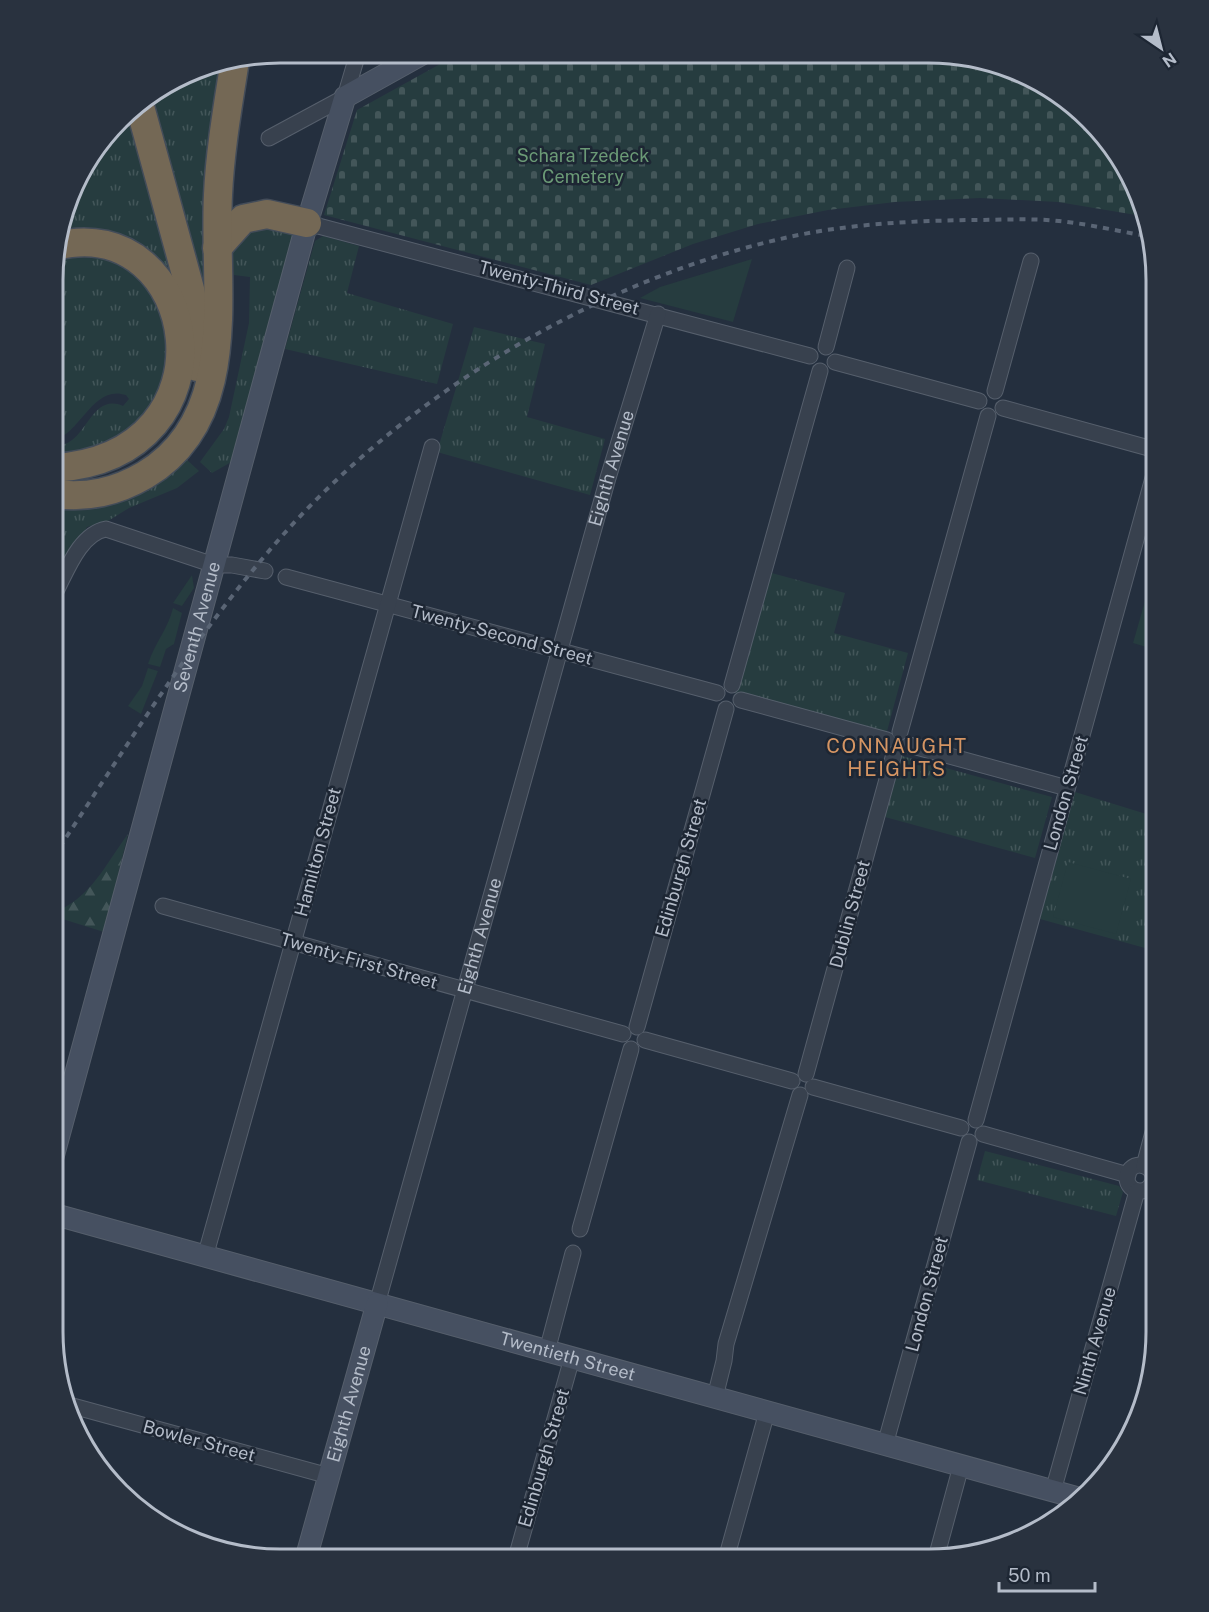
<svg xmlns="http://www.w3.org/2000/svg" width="1209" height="1612" font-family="'Public Sans',sans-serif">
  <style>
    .grass { fill: url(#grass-tufts) }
    .forest { fill: url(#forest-firs) }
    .cemetery { fill: url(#cemetery-stones) }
    .garden { fill: #263c3f }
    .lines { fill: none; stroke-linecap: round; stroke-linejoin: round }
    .street-casing { stroke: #565f6c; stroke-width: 17 }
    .secondary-casing { stroke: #565f6c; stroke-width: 23 }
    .highway-casing { stroke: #434c59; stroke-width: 31 }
    .street { stroke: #38414e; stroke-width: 15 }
    .secondary { stroke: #465061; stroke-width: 21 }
    .highway { stroke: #746855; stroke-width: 28 }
    .rail { stroke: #5a6575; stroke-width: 4; stroke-dasharray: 6 6; stroke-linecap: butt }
    .labels { text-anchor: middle; stroke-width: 5; stroke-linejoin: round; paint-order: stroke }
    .park-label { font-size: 18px; fill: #6b9a76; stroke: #1d2633 }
    .street-label { font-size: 18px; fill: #b4bcc9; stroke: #1d2633 }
    .neighbourhood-label { font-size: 20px; letter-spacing: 1.5px; fill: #d59563; stroke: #1d2633 }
    .rim { fill: none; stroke: #b4bcc9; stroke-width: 3 }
  </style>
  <defs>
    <pattern id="grass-tufts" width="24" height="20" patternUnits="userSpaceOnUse" patternTransform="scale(1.5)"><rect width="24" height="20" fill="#263c3f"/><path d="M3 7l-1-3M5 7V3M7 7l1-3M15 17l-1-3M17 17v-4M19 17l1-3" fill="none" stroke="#435659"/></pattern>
    <pattern id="forest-firs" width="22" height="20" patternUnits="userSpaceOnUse" patternTransform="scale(1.5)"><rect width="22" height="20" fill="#263c3f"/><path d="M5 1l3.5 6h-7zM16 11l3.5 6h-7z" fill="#435659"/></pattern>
    <pattern id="cemetery-stones" width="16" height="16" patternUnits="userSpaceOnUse" patternTransform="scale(1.5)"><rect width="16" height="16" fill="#263c3f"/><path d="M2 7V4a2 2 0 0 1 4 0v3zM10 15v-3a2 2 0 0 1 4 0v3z" fill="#435659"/></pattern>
  </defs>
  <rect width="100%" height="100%" fill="#242f3e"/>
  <g class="grass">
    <polygon points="226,61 209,320 146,100 206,65"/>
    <polygon points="130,109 183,296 59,236 83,166"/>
    <polygon points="254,224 296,230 233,461 212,473 200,462 224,429 229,417 249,323 250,277 234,275 232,252"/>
    <polygon points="323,236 359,246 347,293 453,324 437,384 285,349 315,241"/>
    <path d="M89,253L131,268L170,321L167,376L145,413L122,437L54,460V447C60,446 67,444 72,440C88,429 96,394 123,406L129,399L126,395C93,384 81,433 54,440V257Z"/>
    <polygon points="474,327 545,344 527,417 605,439 590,495 437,452"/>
    <path d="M186,459L199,471L177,488L129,508L108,521L87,527L54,586V509C102,508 152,493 186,459Z"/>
    <polygon points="768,572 845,593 834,633 908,653 886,735 735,694"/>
    <polygon points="902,756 1052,797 1035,858 885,817"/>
    <polygon points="1075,792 1156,817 1156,951 1040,919"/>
    <polygon points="985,1151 1119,1186 1123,1192 1116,1216 977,1180"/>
  </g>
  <path class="forest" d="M128,834L104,932L53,916V913C91,898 105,865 128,834Z"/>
  <polygon class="cemetery" points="460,53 959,54 1056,91 1100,130 1133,179 1142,216 1058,202 980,198 895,202 828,210 758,224 693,244 591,285 324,215 357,110"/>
  <g class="garden">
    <polygon points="752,259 733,322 640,298 660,287"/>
    <polygon points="1153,573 1156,574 1156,650 1133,643"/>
    <polygon points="192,575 194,588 182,606 173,603"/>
    <path d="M173,608L182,613L174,644L166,649L160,667L148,664C155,642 168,629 173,608Z"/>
    <polygon points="148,668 158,671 141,714 128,706 142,686"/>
    <polygon points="1068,862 1131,879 1116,934 1053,917"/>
  </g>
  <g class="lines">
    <g class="street-casing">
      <g id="street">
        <polyline points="269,138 345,97 358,53"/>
        <polyline points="307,223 810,356"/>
        <polyline points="826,347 847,268"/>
        <polyline points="835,362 979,401"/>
        <polyline points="995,391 1031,261"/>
        <polyline points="1003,408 1156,450"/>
        <polyline points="286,577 717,693"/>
        <path d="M54,595C66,573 79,534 106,529L214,565H232L265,571"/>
        <polyline points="732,685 820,371"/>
        <polyline points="741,700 887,740"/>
        <polyline points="900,732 988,416"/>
        <polyline points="909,745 1067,788"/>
        <polyline points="163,906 623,1034"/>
        <polyline points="637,1027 726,709"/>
        <polyline points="645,1040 792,1081"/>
        <polyline points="806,1074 894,754"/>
        <polyline points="813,1087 961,1128"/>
        <polyline points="976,1120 1156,467"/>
        <polyline points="983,1134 1128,1175"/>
        <circle cx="1140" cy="1178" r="13"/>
        <polyline points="1144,1166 1156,1121"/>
        <polyline points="580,1229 631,1049"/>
        <polyline points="205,1257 432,447"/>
        <path id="s1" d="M377,1304L608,478L658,314"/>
        <polyline points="547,1351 573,1253"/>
        <polyline points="715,1397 724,1361 726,1344 800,1095"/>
        <polyline points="69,1405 329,1476"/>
        <polyline points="885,1445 969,1142"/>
        <polyline points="1053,1491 1137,1191"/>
        <polyline points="516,1558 572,1358"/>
        <polyline points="936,1558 961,1466"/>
        <polyline points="726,1559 767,1412"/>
      </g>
    </g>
    <g class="secondary-casing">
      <g id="secondary">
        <path id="s2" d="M53,1157L307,223L345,97L424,53"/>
        <path id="s3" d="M53,1214L1082,1499"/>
        <path id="s4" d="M306,1558L377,1304"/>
      </g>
    </g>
    <g class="highway-casing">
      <g id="highway">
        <polyline points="139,103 190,289 198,335 197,367"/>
        <polyline points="217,248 243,219 267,214 307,223"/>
        <path d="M54,468C243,456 200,210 56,246"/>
        <path d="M54,494C88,498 116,492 145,475C242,417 213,289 218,195C220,150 228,105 235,60"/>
      </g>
    </g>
    <use href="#street" class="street"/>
    <use href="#secondary" class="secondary"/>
    <use href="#highway" class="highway"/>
    <path class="rail" d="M53,857C126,748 195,634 282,536C411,391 599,279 789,237C848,224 910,221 971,220C1000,220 1030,218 1059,221C1088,224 1118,231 1146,236"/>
  </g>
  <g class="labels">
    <g class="park-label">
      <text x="583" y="162">Schara Tzedeck<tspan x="583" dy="21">Cemetery</tspan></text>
    </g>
    <g class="street-label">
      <text transform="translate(559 288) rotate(15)" y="6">Twenty-Third Street</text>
      <text dy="6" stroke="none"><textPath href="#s1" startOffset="868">Eighth Avenue</textPath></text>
      <text dy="6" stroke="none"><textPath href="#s2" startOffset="549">Seventh Avenue</textPath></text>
      <text transform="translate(502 635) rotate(15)" y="6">Twenty-Second Street</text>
      <text transform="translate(1066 793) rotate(-74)" y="6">London Street</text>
      <text transform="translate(318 852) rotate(-75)" y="6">Hamilton Street</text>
      <text transform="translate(681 868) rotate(-74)" y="6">Edinburgh Street</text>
      <text transform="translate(850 914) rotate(-75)" y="6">Dublin Street</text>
      <text dy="6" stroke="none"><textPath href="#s1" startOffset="382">Eighth Avenue</textPath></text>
      <text transform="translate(359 961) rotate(16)" y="6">Twenty-First Street</text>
      <text transform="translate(927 1294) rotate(-75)" y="6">London Street</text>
      <text transform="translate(1095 1341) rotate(-74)" y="6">Ninth Avenue</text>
      <text dy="6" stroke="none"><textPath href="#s3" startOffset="534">Twentieth Street</textPath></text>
      <text dy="6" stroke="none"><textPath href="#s4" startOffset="160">Eighth Avenue</textPath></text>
      <text transform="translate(199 1441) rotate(15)" y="6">Bowler Street</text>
      <text transform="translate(544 1458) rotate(-74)" y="6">Edinburgh Street</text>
    </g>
    <g class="neighbourhood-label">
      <text x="897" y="753">CONNAUGHT<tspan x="897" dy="23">HEIGHTS</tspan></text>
    </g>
  </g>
  <path d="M0 0H1209V1612H0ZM280 63H929A217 217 0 0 1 1146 280V1332A217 217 0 0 1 929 1549H280A217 217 0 0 1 63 1332V280A217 217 0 0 1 280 63Z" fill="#29323f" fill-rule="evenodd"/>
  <path class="rim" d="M280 63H929A217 217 0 0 1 1146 280V1332A217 217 0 0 1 929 1549H280A217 217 0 0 1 63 1332V280A217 217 0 0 1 280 63Z"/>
  <g transform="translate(1161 48) rotate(145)" stroke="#1d2633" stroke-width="4.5" paint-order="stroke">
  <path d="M0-4.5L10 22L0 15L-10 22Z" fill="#b4bcc9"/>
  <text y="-9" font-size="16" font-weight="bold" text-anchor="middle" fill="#b4bcc9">N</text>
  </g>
  <path d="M999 1582v9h96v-9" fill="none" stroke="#b4bcc9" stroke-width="3"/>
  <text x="1008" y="1582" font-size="18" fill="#b4bcc9" stroke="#1d2633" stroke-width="4.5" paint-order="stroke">50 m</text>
</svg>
